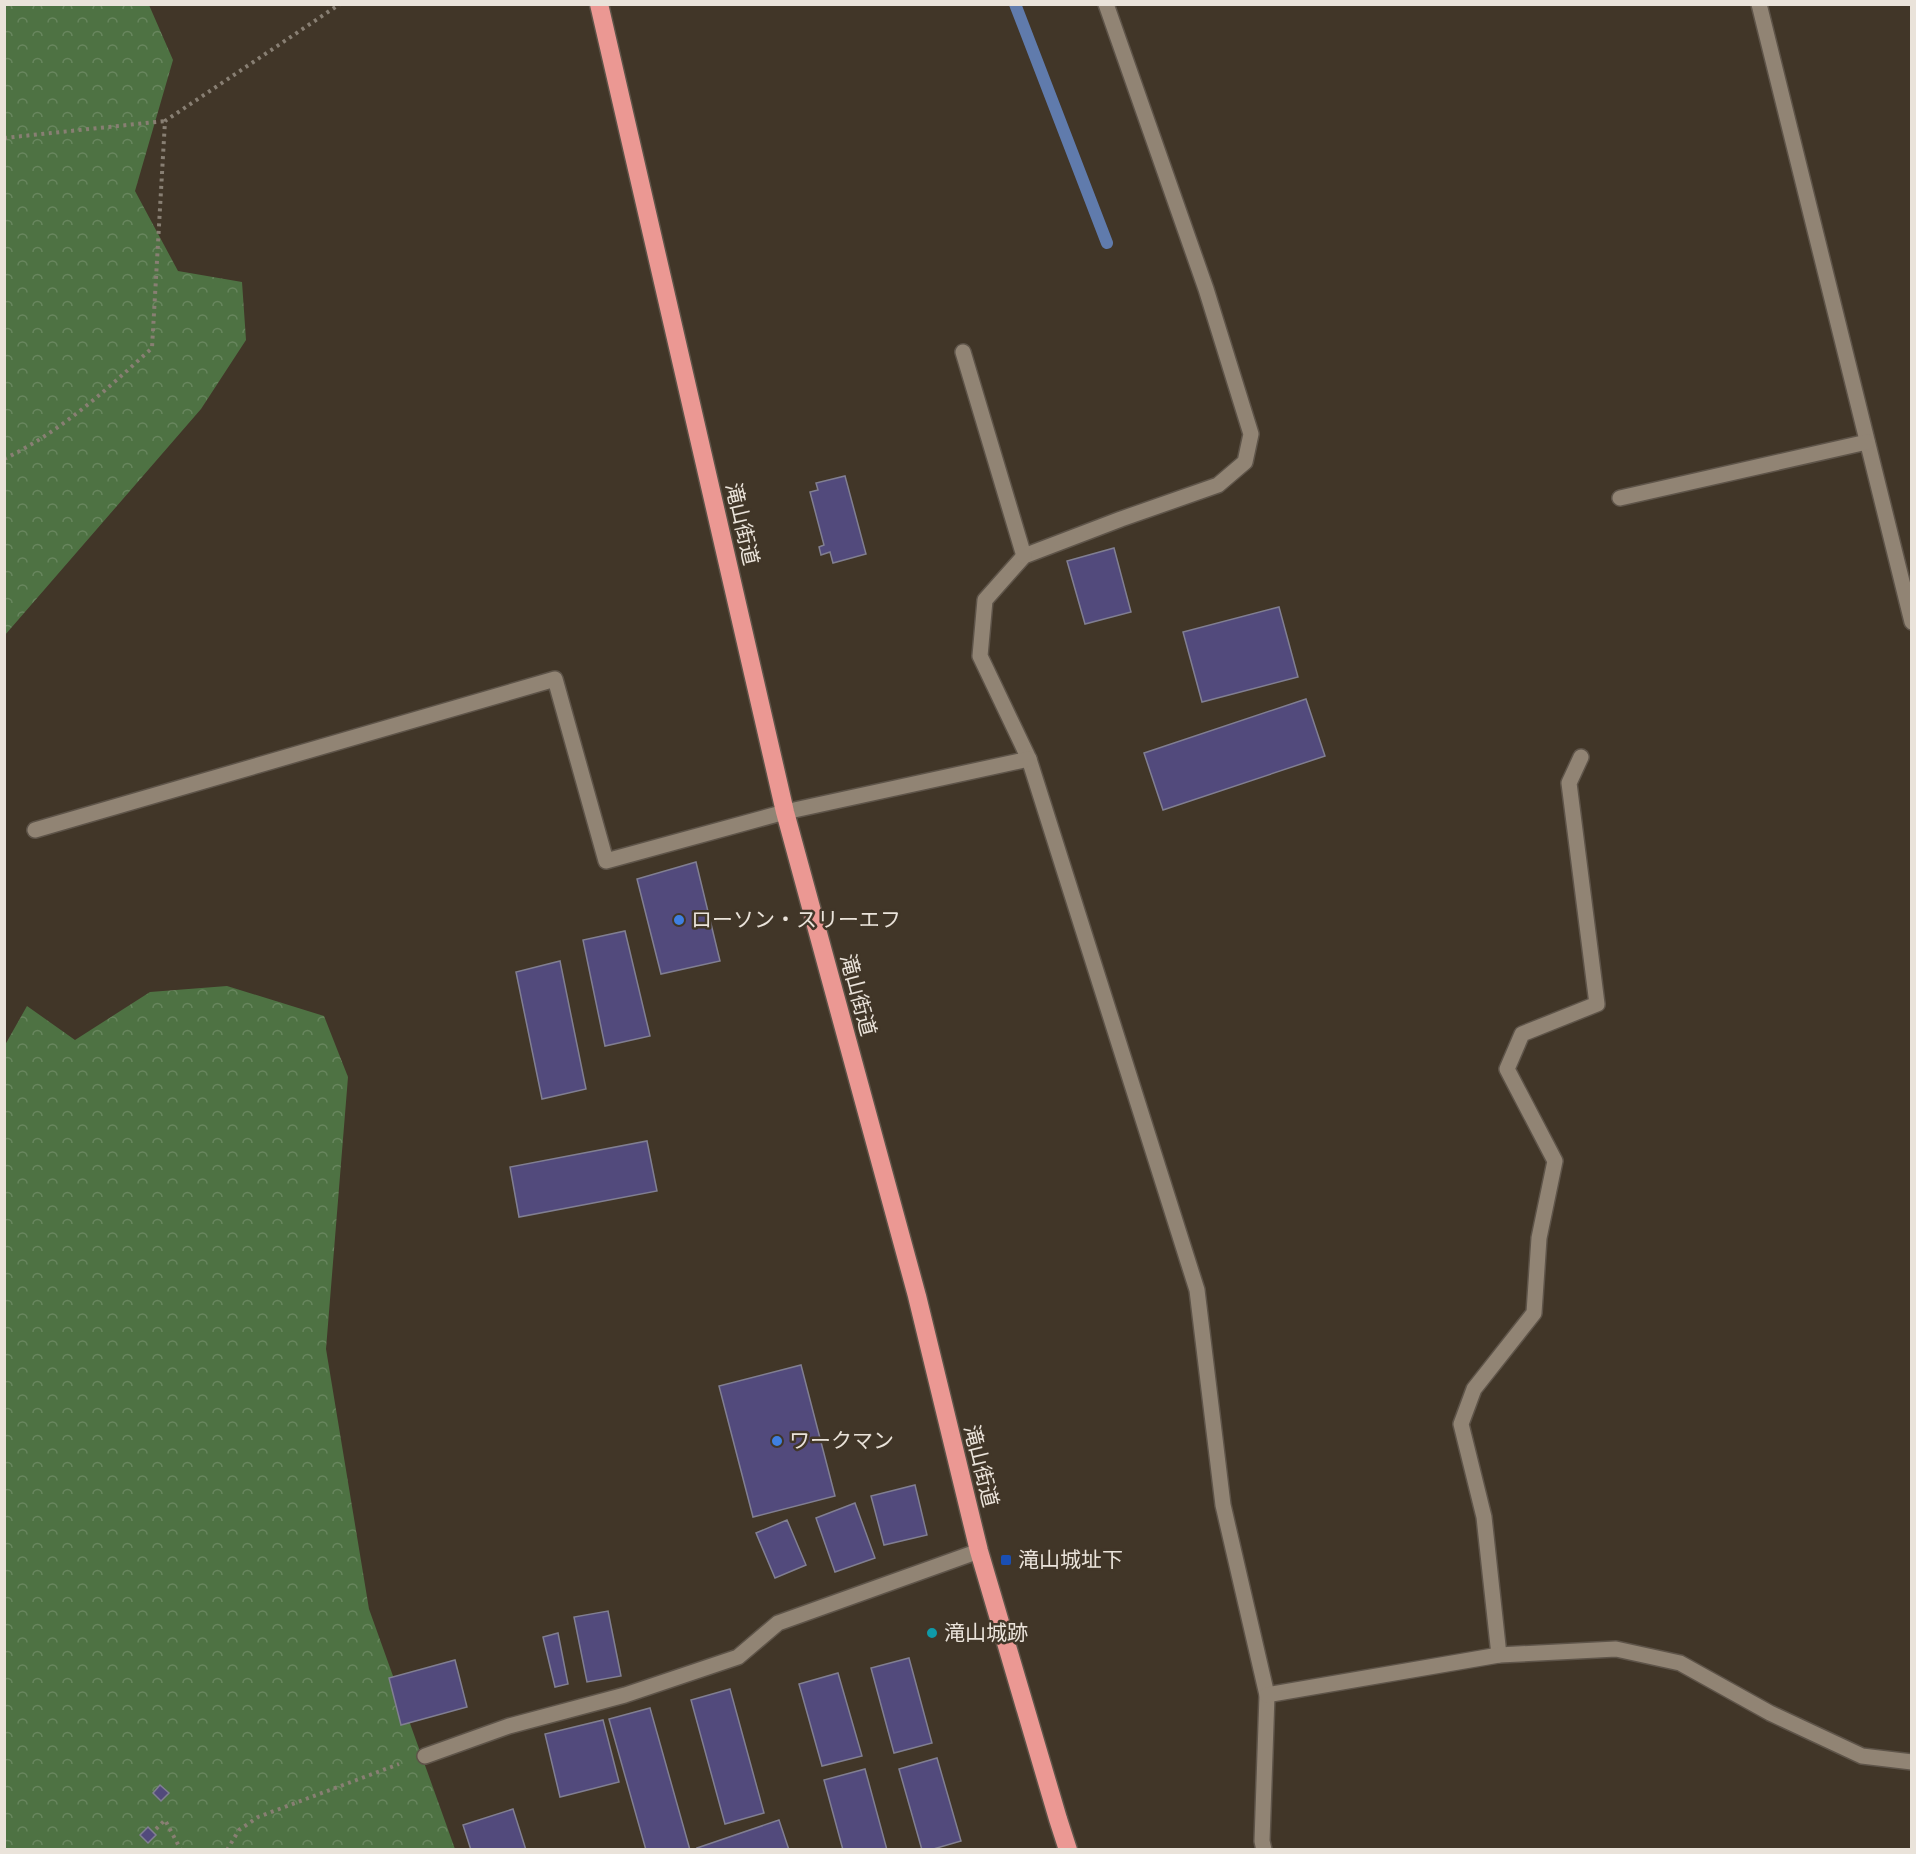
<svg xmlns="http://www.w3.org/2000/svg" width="1916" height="1854" font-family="'Work Sans','Noto Sans JP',sans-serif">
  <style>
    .forest { fill: url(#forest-crowns) }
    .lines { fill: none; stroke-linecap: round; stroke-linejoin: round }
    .stream { stroke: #607bac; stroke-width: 12 }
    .building { fill: #524a7c; stroke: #817f92; stroke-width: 1.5 }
    .street-casing { stroke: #5e5449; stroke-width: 18 }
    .highway-casing { stroke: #5e5449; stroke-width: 21 }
    .path { stroke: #887f73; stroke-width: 4; stroke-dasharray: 3 4.5; stroke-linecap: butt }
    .street { stroke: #918474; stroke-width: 15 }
    .highway { stroke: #eb9893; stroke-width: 18 }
    .shop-dot { fill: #3f7fe0; stroke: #413628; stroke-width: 2 }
    .transit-dot { fill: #1a4fb4; stroke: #413628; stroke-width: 2 }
    .culture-dot { fill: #0f9aa8; stroke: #413628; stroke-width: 2 }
    .labels { text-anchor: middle; stroke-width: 5; stroke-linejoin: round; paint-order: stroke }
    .street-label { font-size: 21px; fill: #eae3da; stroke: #413628 }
    .poi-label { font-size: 21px; fill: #eae3da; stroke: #413628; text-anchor: start }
  </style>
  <defs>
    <pattern id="forest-crowns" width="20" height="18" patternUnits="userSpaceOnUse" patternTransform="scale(1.5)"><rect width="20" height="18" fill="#4e7243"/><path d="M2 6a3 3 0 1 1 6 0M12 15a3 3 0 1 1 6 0" fill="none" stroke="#68865e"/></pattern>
  </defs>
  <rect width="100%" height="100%" fill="#413628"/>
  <g class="forest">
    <polygon points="5,4 149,5 173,60 135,191 178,271 242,282 246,340 201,409 5,635"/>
    <polygon points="227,986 324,1016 348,1077 326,1349 369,1609 455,1849 5,1850 5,1045 27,1006 75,1040 150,992"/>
  </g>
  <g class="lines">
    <polyline class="stream" points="1015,4 1107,243"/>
  </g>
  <g class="building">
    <polygon points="845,476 866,554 833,563 830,552 821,555 819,547 824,545 810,492 818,490 816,483"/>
    <polygon points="1114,548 1131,612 1085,624 1067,561"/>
    <polygon points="1279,607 1298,677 1202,702 1183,632"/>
    <polygon points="1306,699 1325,756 1163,810 1144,753"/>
    <polygon points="696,862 720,961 661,974 637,879"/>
    <polygon points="625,931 650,1036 605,1046 583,940"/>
    <polygon points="560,961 586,1089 542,1099 516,972"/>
    <polygon points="647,1141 657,1191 519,1217 510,1167"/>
    <polygon points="801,1365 835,1496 753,1517 719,1386"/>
    <polygon points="915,1485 927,1535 884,1545 871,1496"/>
    <polygon points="855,1503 875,1558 835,1572 816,1518"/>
    <polygon points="787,1520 806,1565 775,1578 756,1533"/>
    <polygon points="608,1611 621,1676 587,1682 574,1617"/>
    <polygon points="558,1633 568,1684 555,1687 543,1637"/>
    <polygon points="909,1658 932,1743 894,1753 871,1668"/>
    <polygon points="455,1660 467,1707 401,1725 389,1678"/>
    <polygon points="838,1673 862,1756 822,1766 799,1684"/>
    <polygon points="730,1689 764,1813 725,1824 691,1700"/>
    <polygon points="650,1708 690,1850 646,1850 609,1719"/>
    <polygon points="603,1720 619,1782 560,1797 545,1734"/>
    <polygon points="937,1758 961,1841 930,1850 922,1850 899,1769"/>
    <polygon points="865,1769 887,1850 843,1850 824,1780"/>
    <polygon points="160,1785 169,1793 161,1801 153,1793"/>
    <polygon points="513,1809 526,1850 471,1850 463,1825"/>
    <polygon points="779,1820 789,1850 698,1850 697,1848"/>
    <polygon points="148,1827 156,1835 148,1843 140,1835"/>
  </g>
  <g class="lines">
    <g class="street-casing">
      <g id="street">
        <polyline points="1106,4 1206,289 1251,434 1245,462 1218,485 1121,519 1024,556 985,600 980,656 1029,759 1197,1290 1223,1505 1267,1695 1262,1841 1264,1850"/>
        <polyline points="1759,4 1912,622"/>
        <polyline points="963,352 1024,556"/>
        <polyline points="1620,498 1867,442"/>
        <polyline points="35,830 555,679 606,861 785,812 1029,759"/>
        <polyline points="1499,1655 1484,1517 1461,1424 1474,1389 1534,1313 1539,1238 1555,1161 1507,1069 1522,1034 1597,1004 1569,783 1581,757"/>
        <polyline points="1267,1695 1499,1655 1616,1649 1680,1663 1770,1713 1862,1756 1912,1762"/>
        <polyline points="425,1756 509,1726 625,1695 738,1657 778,1623 979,1551"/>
      </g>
    </g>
    <g class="highway-casing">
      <polyline id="highway" points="599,4 785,812 917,1296 979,1551 1058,1819 1068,1850"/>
    </g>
    <g class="path">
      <polyline points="4,138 165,121"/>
      <path d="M4,459C62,431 105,391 152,348L165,121L340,4"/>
      <polyline points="156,1829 165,1820 181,1850"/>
      <polyline points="227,1850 239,1830 258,1817 399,1764"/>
    </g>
    <use href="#street" class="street"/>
    <use href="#highway" class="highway"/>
  </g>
  <g class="shop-dot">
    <circle cx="679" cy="920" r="6"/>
    <circle cx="777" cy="1441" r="6"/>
  </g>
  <rect class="transit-dot" x="1000" y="1554" width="12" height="12" rx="3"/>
  <circle class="culture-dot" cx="932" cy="1633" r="6"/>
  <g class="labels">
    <g class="street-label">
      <text transform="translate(742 524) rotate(77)" y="7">滝山街道</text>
      <text transform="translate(858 995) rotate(75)" y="7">滝山街道</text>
      <text transform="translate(981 1466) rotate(76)" y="7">滝山街道</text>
    </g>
    <g class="poi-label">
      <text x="691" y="927">ローソン・スリーエフ</text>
      <text x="789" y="1448">ワークマン</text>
      <text x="1018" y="1567">滝山城址下</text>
      <text x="944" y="1640">滝山城跡</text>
    </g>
  </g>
  <rect width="1916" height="1854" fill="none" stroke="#eae3da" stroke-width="12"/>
</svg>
